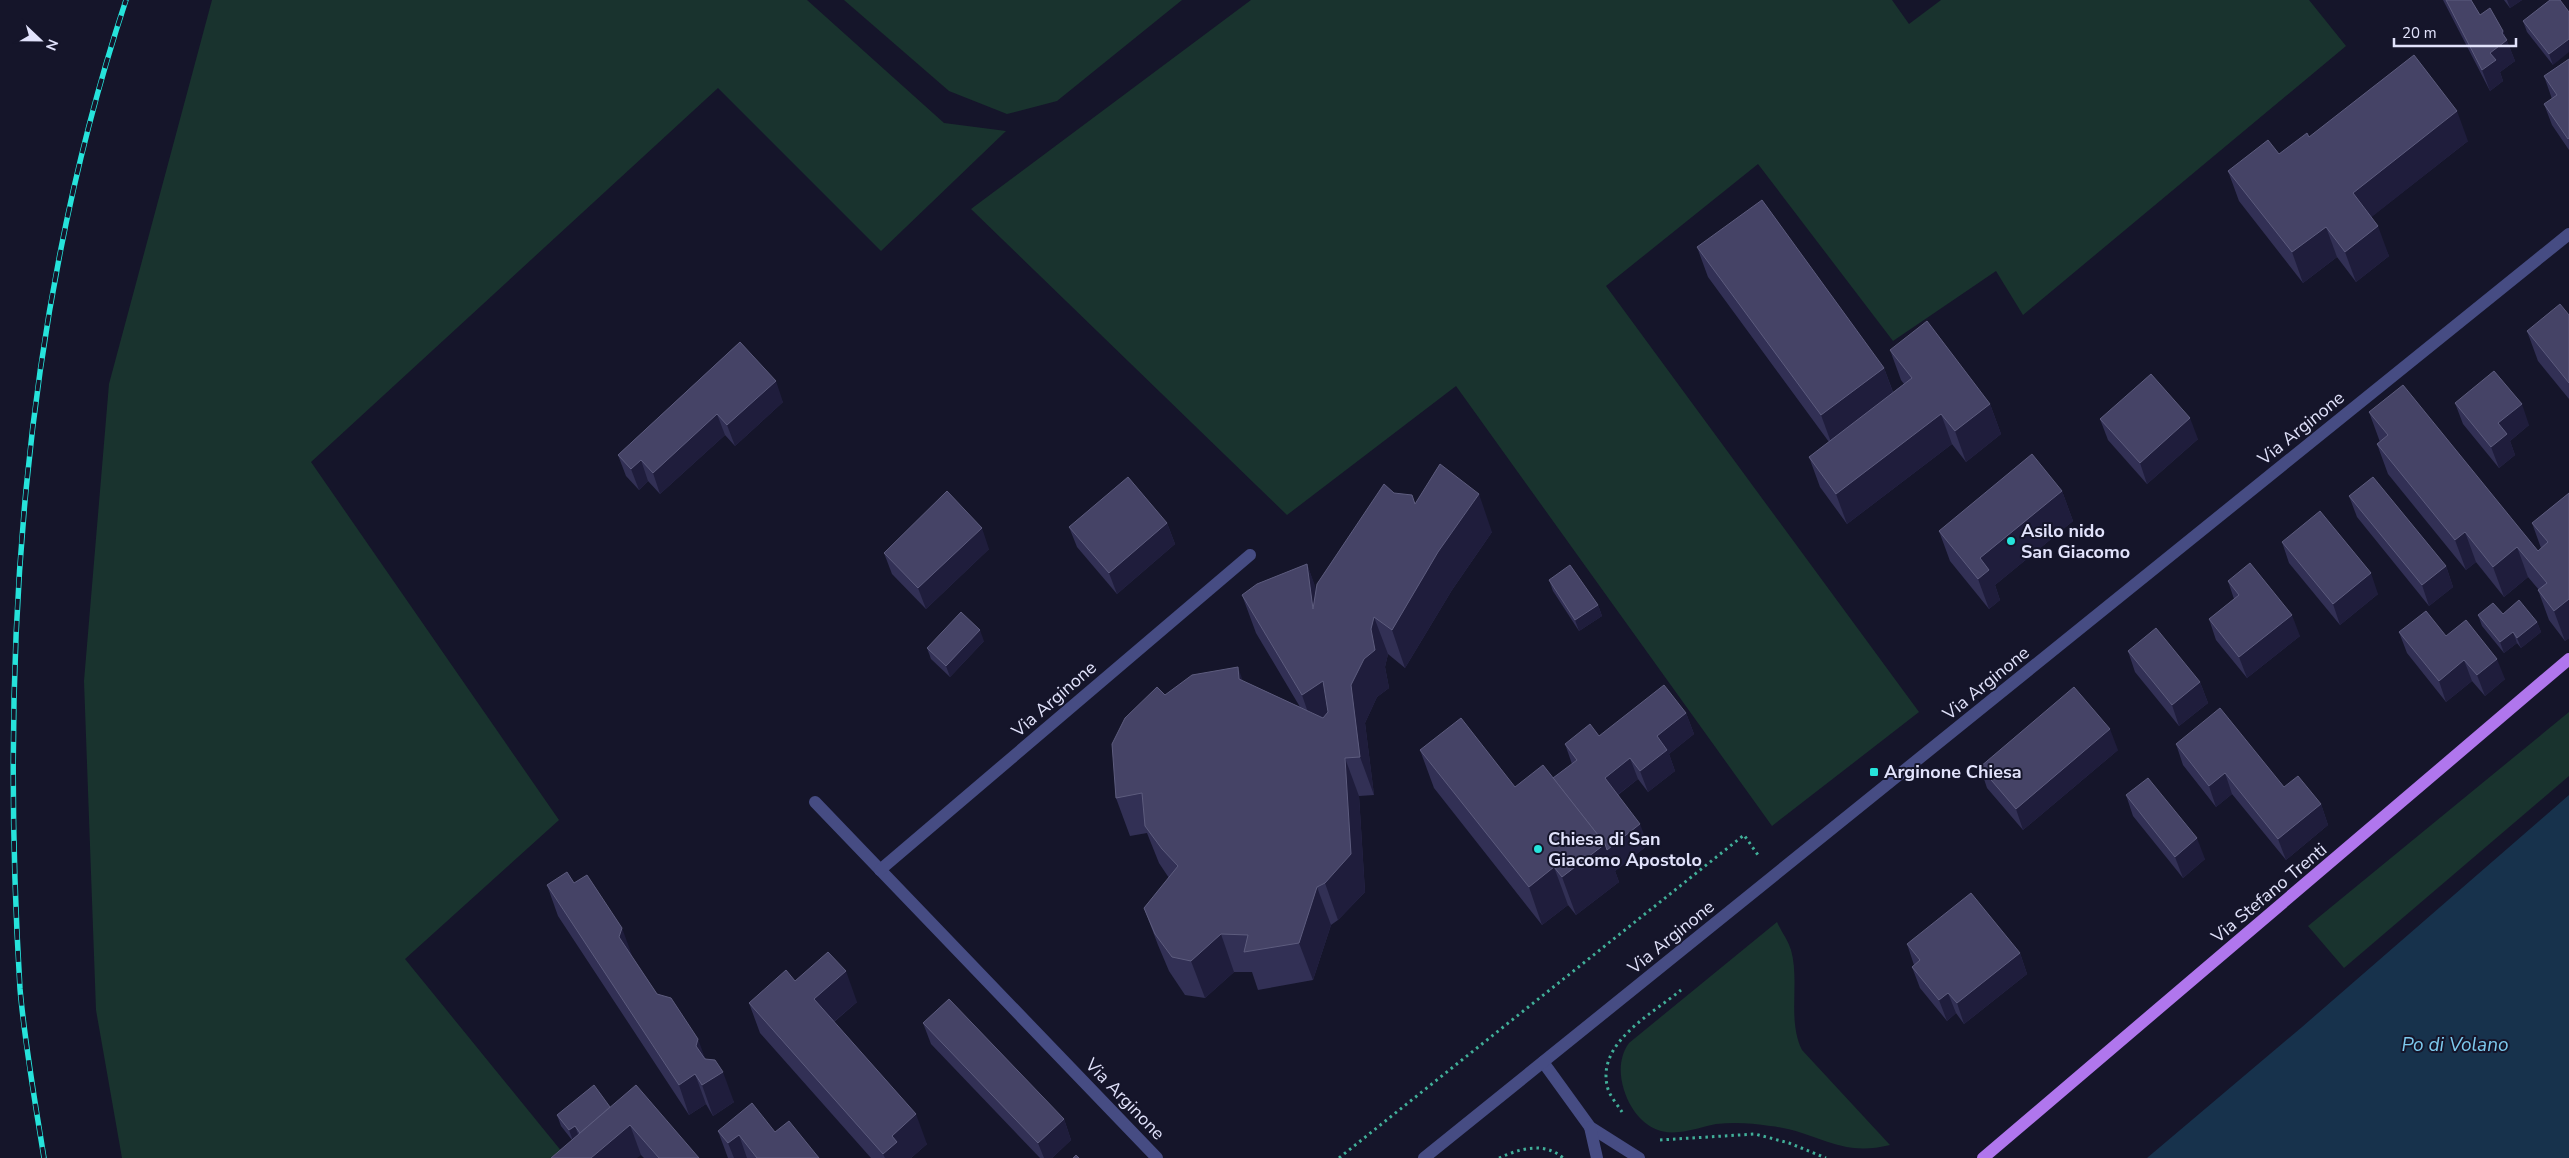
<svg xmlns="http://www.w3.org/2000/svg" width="2569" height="1158" font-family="'Nunito Sans',sans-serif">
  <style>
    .green { fill: #19332e }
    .water { fill: #17324c }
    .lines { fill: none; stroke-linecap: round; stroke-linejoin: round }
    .path { stroke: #41af99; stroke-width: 3; stroke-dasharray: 2.5 4; stroke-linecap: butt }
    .minor { stroke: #464c83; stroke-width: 12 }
    .major { stroke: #b076ed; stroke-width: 12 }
    .rail-casing { stroke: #26e3db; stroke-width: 5.5 }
    .rail { stroke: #15152a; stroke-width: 4; stroke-dasharray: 11; stroke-linecap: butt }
    .wall { fill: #323055 }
    .shaded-wall { fill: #1f1d3c }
    .building { fill: #454366; stroke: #5d5c7e }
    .poi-dot { fill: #26e3db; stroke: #15152a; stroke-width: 2 }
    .labels { text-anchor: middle; stroke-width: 4; stroke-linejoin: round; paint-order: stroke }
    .street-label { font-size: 18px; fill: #e1e2fb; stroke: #15152a }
    .poi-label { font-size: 18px; font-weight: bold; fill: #e1e2fb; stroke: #15152a; text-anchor: start }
    .water-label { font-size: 19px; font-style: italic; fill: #7dcaee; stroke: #15152a }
  </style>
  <rect width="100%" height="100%" fill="#15152a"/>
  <g class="green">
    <polygon points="212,0 807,0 944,123 1006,131 881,251 718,88 311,462 559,820 405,959 567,1158 122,1158 96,1010 84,681 109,384"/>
    <polygon points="844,0 1182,0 1057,101 1007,114 949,91"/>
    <polygon points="1251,0 1892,0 1909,24 1941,0 2309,0 2346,46 2023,315 1996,271 1893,341 1758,164 1606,286 1919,712 1772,826 1456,386 1287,515 971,209"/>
    <polygon points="2569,712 2569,776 2344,968 2308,926"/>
    <path d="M1777,922C1781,931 1788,940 1791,950C1800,982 1787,1020 1802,1050L1890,1145C1838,1158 1818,1131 1770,1126C1752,1123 1734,1122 1716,1124C1704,1126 1692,1131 1679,1132C1651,1136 1632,1115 1624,1090C1619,1074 1619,1057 1629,1043Z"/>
  </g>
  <polygon class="water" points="2569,795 2569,1158 2147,1158 2302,1027"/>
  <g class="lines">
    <g class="path">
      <path d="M1622,1112C1617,1104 1608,1094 1607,1085C1598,1042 1652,1014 1681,990"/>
      <polyline points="1660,1140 1755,1134 1789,1143 1826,1158"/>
      <polyline points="1339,1158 1744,835 1758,855"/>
      <path d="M1499,1158C1519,1149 1544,1141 1563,1158"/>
    </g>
    <g class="minor">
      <polyline points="815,802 1157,1158"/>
      <polyline points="880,870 1250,555"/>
      <polyline points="1543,1062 1590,1127 1639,1158"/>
      <polyline points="1590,1127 1597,1158"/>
      <polyline points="1424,1158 2569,234"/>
    </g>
    <polyline class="major" points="1983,1158 2569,659"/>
    <g class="rail-casing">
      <path id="rail" d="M44,1158C35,1102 25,1045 20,989C0,657 21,317 126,0"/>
    </g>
    <use href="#rail" class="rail"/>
  </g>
  <g class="wall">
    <polygon points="2443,0 2471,0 2480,15 2503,31 2515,61 2500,72 2503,81 2490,91"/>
    <polygon points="2504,0 2522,0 2510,8"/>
    <polygon points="2550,0 2553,65 2527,32 2523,21"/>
    <polygon points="2569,59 2569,150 2552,125 2544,104 2552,99 2544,76"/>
    <polygon points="2309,137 2468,141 2371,217 2389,256 2356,282 2337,257 2303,283 2239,201 2228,171 2279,154"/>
    <polygon points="1697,247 1884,368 1893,392 1904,384 1901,380 1890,350 1990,404 2001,434 1966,462 1952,444 1847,524 1820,487 1809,457 1829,442 1708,277"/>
    <polygon points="2569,315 2569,399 2538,361 2527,331"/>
    <polygon points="740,342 783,402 735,446 725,435 660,494 648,481 639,490 626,476 618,455"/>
    <polygon points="2455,403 2529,425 2510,441 2515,455 2499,468 2463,424"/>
    <polygon points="2369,412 2538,551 2541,548 2532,523 2569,493 2569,638 2565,641 2549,620 2538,590 2539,590 2528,577 2504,597 2476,562 2466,570 2388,474 2377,444 2380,442"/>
    <polygon points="2100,419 2198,439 2147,484 2108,440"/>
    <polygon points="2062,491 2073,521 1995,585 2000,600 1989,609 1950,561 1939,531"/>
    <polygon points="1394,493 1415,504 1492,532 1452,590 1405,668 1388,654 1385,667 1389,688 1377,697 1365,723 1374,795 1359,796 1365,892 1338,920 1331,925 1313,980 1258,990 1252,972 1234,972 1205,998 1185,995 1169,971 1158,945 1144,908 1169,878 1159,863 1147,833 1130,836 1116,798 1165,695 1243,681 1300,707 1256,633 1242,595 1307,564 1316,590"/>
    <polygon points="2349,496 2446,566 2453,587 2429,606 2357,517"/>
    <polygon points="1167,523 1175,544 1117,594 1077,547 1069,527"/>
    <polygon points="2282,542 2378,594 2340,625 2289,563"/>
    <polygon points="989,549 926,609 892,574 884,553"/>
    <polygon points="1549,580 1598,605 1602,616 1579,631 1553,591"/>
    <polygon points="2228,581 2300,636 2247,678 2216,640 2209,619 2234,599"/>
    <polygon points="2503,614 2537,622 2541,632 2521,648 2517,643 2504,653 2482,626 2478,615"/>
    <polygon points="2399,632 2446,636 2505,679 2485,696 2472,681 2446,702 2407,653"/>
    <polygon points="984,641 950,677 931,659 927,648"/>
    <polygon points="2128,651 2200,682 2208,703 2179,726 2135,672"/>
    <polygon points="1686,713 1694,734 1669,754 1675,771 1648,792 1638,779 1618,795 1648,845 1615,871 1619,882 1576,915 1568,905 1542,925 1434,788 1420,750 1515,787 1553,778 1572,764 1565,744 1599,736"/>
    <polygon points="2176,744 2284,787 2321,804 2328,825 2286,860 2232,794 2216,807 2183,765"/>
    <polygon points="2118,750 2023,830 1987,788 1980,767"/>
    <polygon points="2126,795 2205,859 2183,878 2133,816"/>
    <polygon points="574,883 633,958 657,994 706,1059 734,1102 713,1116 706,1104 689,1115 558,916 547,885"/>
    <polygon points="1907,944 2020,953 2027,974 1964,1024 1956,1013 1947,1021 1920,988 1912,967 1914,965"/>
    <polygon points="795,981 857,1002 834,1022 927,1144 911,1158 871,1158 760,1033 749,1003"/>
    <polygon points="923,1023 1064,1119 1071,1140 1052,1158 1040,1158 931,1044"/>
    <polygon points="610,1107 699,1158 644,1158 641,1155 572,1140 561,1126 557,1115"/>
    <polygon points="718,1131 775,1132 819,1158 728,1158"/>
  </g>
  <g class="shaded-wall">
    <polygon points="2507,0 2522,0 2510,8"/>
    <polygon points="2503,31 2515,61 2500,72 2503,81 2490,91 2482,70 2490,53"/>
    <polygon points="2569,39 2569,52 2553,65 2549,54"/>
    <polygon points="2457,111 2468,141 2364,223 2353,193"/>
    <polygon points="2378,226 2389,256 2356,282 2345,252"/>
    <polygon points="2326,227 2337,257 2303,283 2292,252"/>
    <polygon points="1884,368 1895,398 1832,445 1821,415"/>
    <polygon points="776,381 783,402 735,446 727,425"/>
    <polygon points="1990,404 2001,434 1966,462 1955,431"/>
    <polygon points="2522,404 2529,425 2510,441 2515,455 2499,468 2491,447 2498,423"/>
    <polygon points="717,414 725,435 660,494 653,473"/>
    <polygon points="1941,414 1952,444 1847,524 1836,494"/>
    <polygon points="2190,418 2198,439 2147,484 2140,463"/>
    <polygon points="641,460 648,481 639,490 631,469"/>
    <polygon points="2062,491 2073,521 1995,585 2000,600 1989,609 1978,579 1980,558"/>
    <polygon points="1479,494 1492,532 1452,590 1405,668 1392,630 1438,552"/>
    <polygon points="1167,523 1175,544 1117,594 1109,573"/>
    <polygon points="982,528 989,549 926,609 918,588"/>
    <polygon points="2465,532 2476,562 2466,570 2455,540"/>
    <polygon points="2517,547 2528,577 2504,597 2493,567"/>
    <polygon points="1307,564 1321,602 1313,609"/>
    <polygon points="2446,566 2453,587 2429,606 2422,585"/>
    <polygon points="2371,573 2378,594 2340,625 2333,604"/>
    <polygon points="2569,599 2569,638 2565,641 2554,611"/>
    <polygon points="1598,605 1602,616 1579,631 1575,620"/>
    <polygon points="2292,615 2300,636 2247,678 2239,657"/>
    <polygon points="1374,617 1388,654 1385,667 1389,688 1377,697 1365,723 1374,795 1360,757 1351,685 1364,659"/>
    <polygon points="2537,622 2541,632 2521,648 2517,638"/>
    <polygon points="980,630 984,641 950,677 946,666"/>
    <polygon points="2513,632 2517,643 2504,653 2500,642"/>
    <polygon points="2497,659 2505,679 2485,696 2477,675"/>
    <polygon points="2464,660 2472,681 2446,702 2439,681"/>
    <polygon points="1238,667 1251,704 1239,679"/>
    <polygon points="1323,681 1337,719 1315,733 1302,695"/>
    <polygon points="2200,682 2208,703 2179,726 2172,705"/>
    <polygon points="1686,713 1694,734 1669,754 1675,771 1648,792 1640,771 1657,736"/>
    <polygon points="2110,729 2118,750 2023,830 2016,809"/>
    <polygon points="1345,758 1359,796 1365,892 1338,920 1325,883"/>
    <polygon points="1630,758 1638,779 1612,799 1605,778"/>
    <polygon points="2225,773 2232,794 2216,807 2209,786"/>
    <polygon points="2321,804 2328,825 2286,860 2278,839"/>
    <polygon points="1640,824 1648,845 1615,871 1619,882 1576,915 1562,877 1605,844"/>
    <polygon points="2197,838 2205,859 2183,878 2175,857"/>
    <polygon points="1554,867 1568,905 1542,925 1529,887"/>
    <polygon points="1317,887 1331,925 1313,980 1299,943"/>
    <polygon points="622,928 633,958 619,937"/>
    <polygon points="1221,934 1234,972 1205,998 1191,961"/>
    <polygon points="2020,953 2027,974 1964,1024 1957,1003"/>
    <polygon points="846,971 857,1002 825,1029 814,999"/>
    <polygon points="1948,993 1956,1013 1947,1021 1939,1000"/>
    <polygon points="698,1039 709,1069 696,1046"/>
    <polygon points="723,1072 734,1102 713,1116 702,1085"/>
    <polygon points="695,1074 706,1104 689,1115 679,1085"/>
    <polygon points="916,1114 927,1144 911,1158 885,1158 883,1154 892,1136"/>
    <polygon points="1064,1119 1071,1140 1052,1158 1044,1158 1038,1143"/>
    <polygon points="630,1125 641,1155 637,1158 591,1158"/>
    <polygon points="575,1126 579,1137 573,1141 569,1130"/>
    <polygon points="739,1135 747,1158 734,1158 728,1143"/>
  </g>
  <g class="building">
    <polygon points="2446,0 2471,0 2480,15 2490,8 2503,31 2502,33 2507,40 2490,53 2496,60 2482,70"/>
    <polygon points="2550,0 2560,0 2569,12 2569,39 2549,54 2523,21"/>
    <polygon points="2414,55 2457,111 2353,193 2378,226 2345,252 2326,227 2292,252 2228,171 2268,140 2279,154 2307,133 2309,137"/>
    <polygon points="2569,59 2569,138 2568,139 2544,104 2557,95 2544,76"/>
    <polygon points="1762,200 1884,368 1821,415 1697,247"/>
    <polygon points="2560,304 2569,315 2569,383 2527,331"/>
    <polygon points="1927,321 1990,404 1955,431 1941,414 1836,494 1809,457 1912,378 1890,350"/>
    <polygon points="740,342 776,381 727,425 717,414 653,473 641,460 631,469 618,455"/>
    <polygon points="2494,371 2522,404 2498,423 2507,434 2491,447 2455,403"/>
    <polygon points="2151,374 2190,418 2140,463 2100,419"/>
    <polygon points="2403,385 2538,551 2548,542 2532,523 2569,493 2569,599 2554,611 2538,590 2547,583 2517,547 2493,567 2465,532 2455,540 2377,444 2388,435 2369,412"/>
    <polygon points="2032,454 2062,491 1980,558 1989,570 1978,579 1939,531"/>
    <polygon points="1440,464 1479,494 1438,552 1392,630 1374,617 1371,629 1375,650 1364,659 1351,685 1360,757 1345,758 1351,854 1325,883 1317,887 1299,943 1244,952 1248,935 1221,934 1191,961 1172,957 1155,934 1144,908 1178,866 1162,849 1145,826 1142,793 1116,798 1112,744 1125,718 1157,687 1165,695 1192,675 1238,667 1239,679 1323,718 1328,712 1323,681 1302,695 1242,595 1257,584 1307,564 1313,609 1317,584 1384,484 1394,493 1412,495 1415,504"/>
    <polygon points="1128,477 1167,523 1109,573 1069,527"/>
    <polygon points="2373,477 2446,566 2422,585 2349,496"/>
    <polygon points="947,491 982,528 918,588 884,553"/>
    <polygon points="2320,511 2371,573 2333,604 2282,542"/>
    <polygon points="2250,563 2292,615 2239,657 2209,619 2239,595 2228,581"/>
    <polygon points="1570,565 1598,605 1575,620 1549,580"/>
    <polygon points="2519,600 2537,622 2517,638 2513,632 2500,642 2478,615 2493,603 2503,614"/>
    <polygon points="2426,611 2446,636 2466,620 2497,659 2477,675 2464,660 2439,681 2399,632"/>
    <polygon points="961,612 980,630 946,666 927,648"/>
    <polygon points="2156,628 2200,682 2172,705 2128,651"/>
    <polygon points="1664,685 1686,713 1657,736 1667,750 1640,771 1630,758 1605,778 1640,824 1607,850 1605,844 1553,778 1577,760 1565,744 1590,724 1599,736"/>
    <polygon points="2074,687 2110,729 2016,809 1980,767"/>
    <polygon points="2220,708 2284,787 2298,776 2321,804 2278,839 2225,773 2209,786 2176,744"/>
    <polygon points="1461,718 1515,787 1543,765 1605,844 1562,877 1554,867 1529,887 1420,750"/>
    <polygon points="2148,778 2197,838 2175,857 2126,795"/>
    <polygon points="567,872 574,883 587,875 622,928 619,937 657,994 671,998 698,1039 696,1046 705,1059 715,1060 723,1072 702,1085 695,1074 679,1085 547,885"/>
    <polygon points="1971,893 2020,953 1957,1003 1948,993 1939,1000 1912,967 1920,960 1907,944"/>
    <polygon points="828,952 846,971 814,999 916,1114 892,1136 897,1142 883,1154 749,1003 786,970 795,981"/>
    <polygon points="949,999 1064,1119 1038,1143 923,1023"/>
    <polygon points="594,1085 610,1107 580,1133 575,1126 569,1130 557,1115"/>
    <polygon points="636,1085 699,1158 659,1158 630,1125 591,1158 551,1158"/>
    <polygon points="752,1103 775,1132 789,1121 819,1158 757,1158 739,1135 728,1143 718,1131"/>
    <polygon points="1076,1155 1079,1158 1073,1158"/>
  </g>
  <g class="poi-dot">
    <circle cx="2011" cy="541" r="5"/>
    <rect x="1869" y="767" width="10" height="10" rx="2.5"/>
    <circle cx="1538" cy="849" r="5"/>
  </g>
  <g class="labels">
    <g class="street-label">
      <text transform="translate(2301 428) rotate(-39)" y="6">Via Arginone</text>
      <text transform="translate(1986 683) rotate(-39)" y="6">Via Arginone</text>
      <text transform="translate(1054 699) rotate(-41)" y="6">Via Arginone</text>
      <text transform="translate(2269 893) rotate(-40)" y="6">Via Stefano Trenti</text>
      <text transform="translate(1671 937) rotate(-39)" y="6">Via Arginone</text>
      <text transform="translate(1125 1099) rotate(46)" y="6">Via Arginone</text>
    </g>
    <g class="poi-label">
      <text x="2021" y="537">Asilo nido<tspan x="2021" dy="21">San Giacomo</tspan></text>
      <text x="1884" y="778">Arginone Chiesa</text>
      <text x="1548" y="845">Chiesa di San<tspan x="1548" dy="21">Giacomo Apostolo</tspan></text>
    </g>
    <g class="water-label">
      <text x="2455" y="1051">Po di Volano</text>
    </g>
  </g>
  <g transform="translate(40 40) rotate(112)" stroke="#15152a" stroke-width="4" paint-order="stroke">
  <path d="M0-4L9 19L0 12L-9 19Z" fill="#e1e2fb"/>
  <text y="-8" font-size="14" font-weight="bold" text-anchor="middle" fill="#e1e2fb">N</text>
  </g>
  <path d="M2394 38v8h122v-8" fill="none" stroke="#e1e2fb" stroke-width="2.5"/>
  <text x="2402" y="38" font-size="15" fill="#e1e2fb" stroke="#15152a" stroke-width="4" paint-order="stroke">20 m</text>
</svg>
